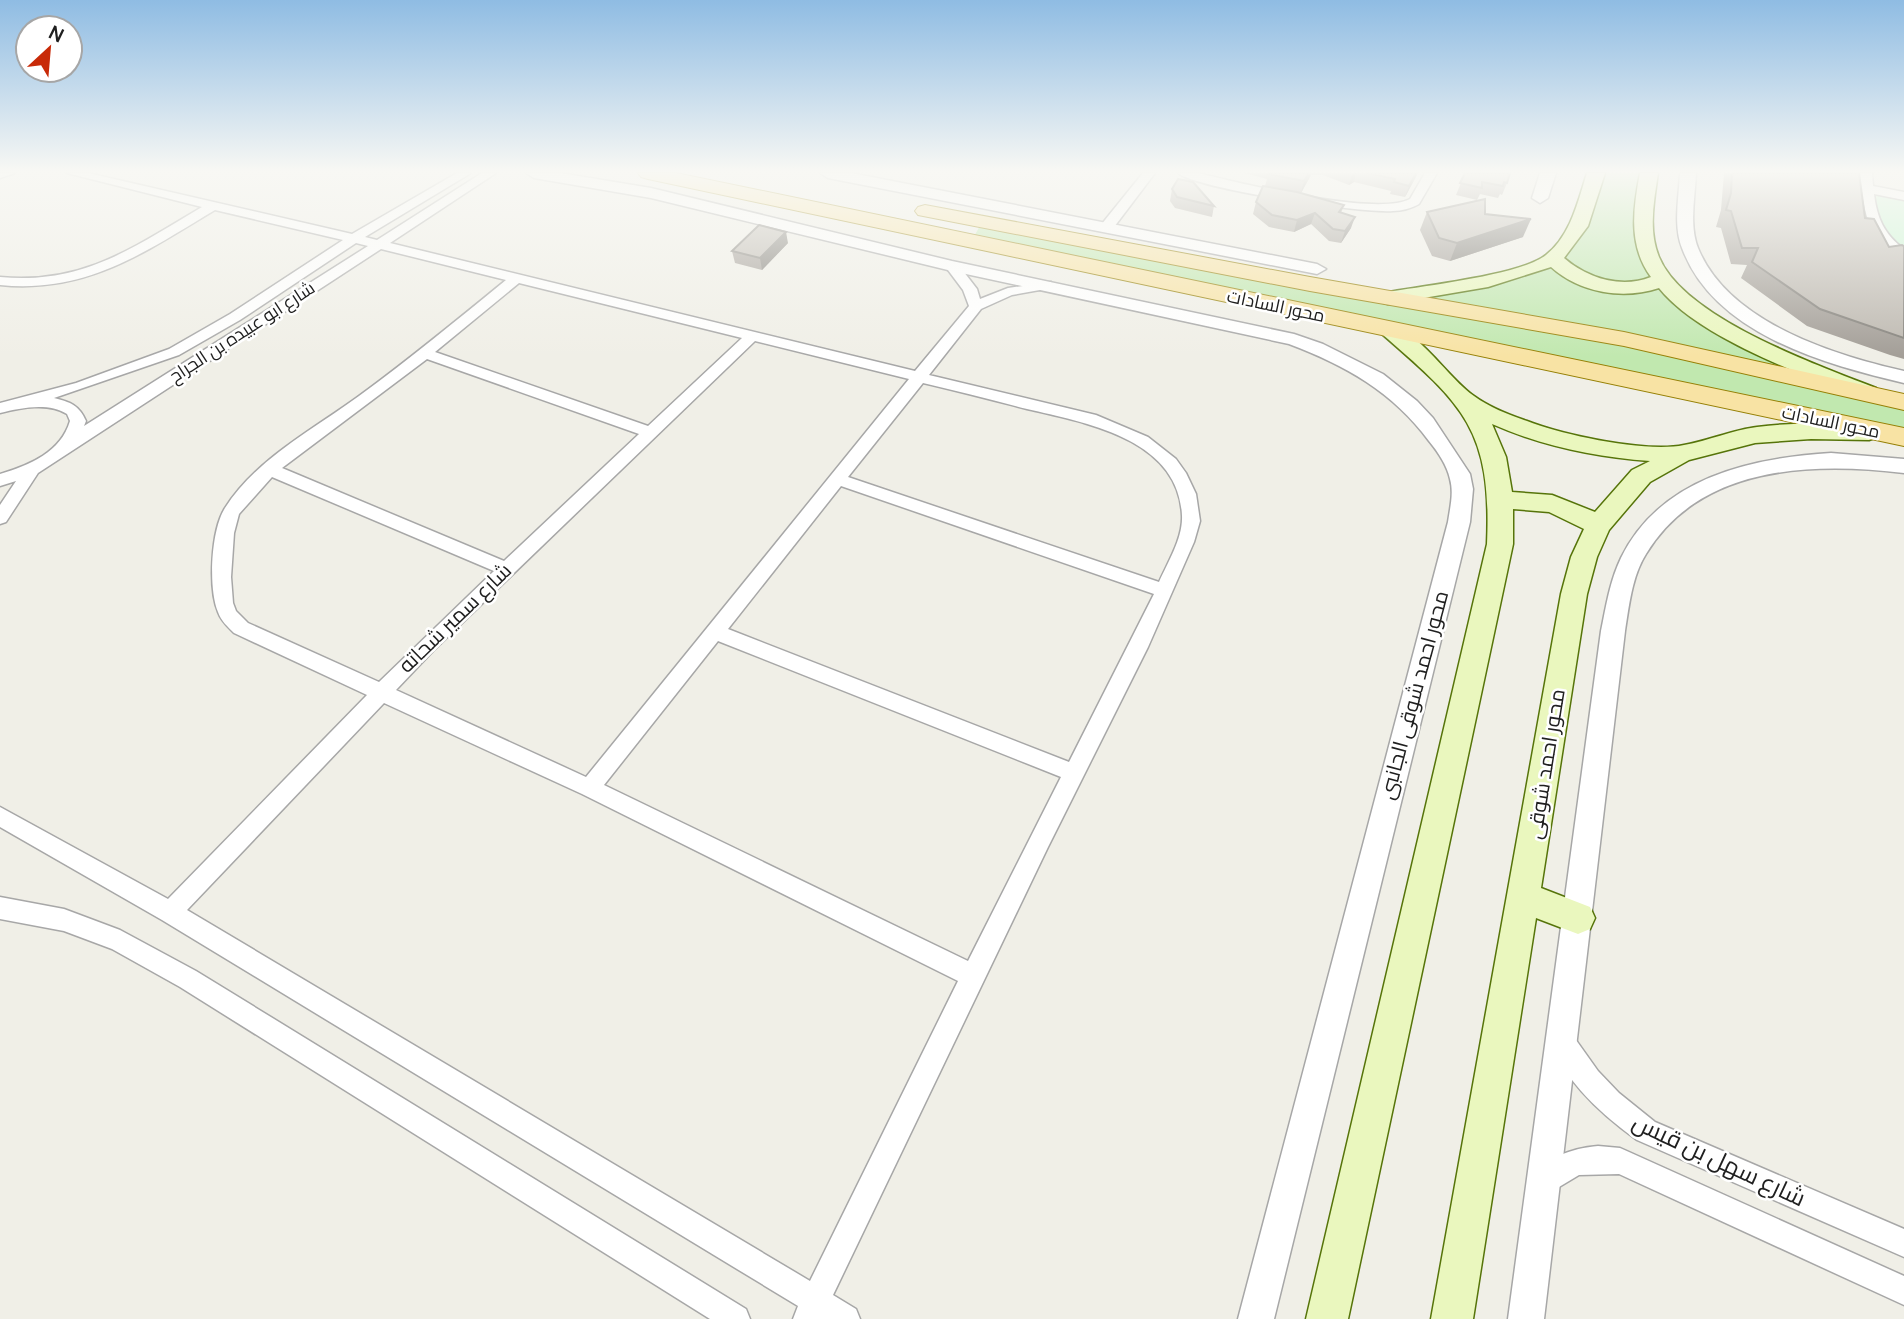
<svg xmlns="http://www.w3.org/2000/svg" width="1904" height="1319" font-family="Manrope,Cairo,sans-serif">
  <style>
    .grass { fill: #c1e8af }
    .park { fill: #c7f8d3 }
    .lines { fill: none; stroke-linecap: round; stroke-linejoin: round }
    .minor-casing { stroke: #a7a7a7; stroke-width: 3 }
    .tertiary-casing { stroke: #a7a7a7; stroke-width: 3 }
    .secondary-casing { stroke: #56740a; stroke-width: 3 }
    .primary-casing { stroke: #968006; stroke-width: 2 }
    .minor { fill: #fff; fill-rule: evenodd }
    .tertiary { fill: #fff; fill-rule: evenodd }
    .secondary { fill: #eaf7be; fill-rule: evenodd }
    .primary { fill: #f8e3a4; fill-rule: evenodd }
    .wall { fill: #a39e97 }
    .shaded-wall { fill: #84817b }
    .building { fill: #bdb8b0; stroke: #84817b; stroke-width: 2 }
    .labels { text-anchor: middle; stroke-width: 5; stroke-linejoin: round; paint-order: stroke }
    .far-street-label { font-size: 18px; fill: #202020; stroke: #fff }
    .street-label { font-size: 21px; fill: #202020; stroke: #fff }
    .near-street-label { font-size: 24px; fill: #202020; stroke: #fff }
  </style>
  <rect width="100%" height="100%" fill="#f0efe7"/>
  <polygon class="grass" points="1596,173 1649,173 1645,197 1655,270 1732,332 1904,402 1904,437 971,242 982,222 1388,298 1429,291 1553,259 1585,214"/>
  <polygon class="park" points="1868,189 1904,196 1904,255 1880,236"/>
  <g class="lines">
    <g class="minor-casing">
      <g id="minor">
        <polygon points="0,173 15,173 0,178"/>
        <path d="M67,173H88L352,234L457,173H471L365,237L377,240L482,173H496L390,243L915,371L969,306L963,290L945,266L947,263H957L977,289L980,299L1008,288L1051,282V288L1012,295L981,309L929,375L1096,415L1148,437L1176,459L1186,473L1196,494L1200,521L1194,542L1148,647L1048,847L833,1295L856,1309L860,1319H793L798,1306L162,920L0,827V807L168,899L367,695L234,633C228,627 221,621 218,612C208,588 211,530 225,508C256,459 314,429 359,396C410,359 458,319 506,280L381,249L38,473L6,522L0,524V505L16,481L0,486V474C30,465 61,452 70,421L67,414C48,402 21,408 0,413V403L76,383L169,349L230,314L343,240L215,210C145,252 86,294 0,285V277C83,285 134,247 202,207ZM356,243L368,246L84,426L86,421C79,405 70,402 54,398L179,355L240,320ZM519,283L742,338L648,426L435,352ZM755,341L909,379L586,777L396,690L433,651ZM427,359L639,434L504,561L282,468ZM923,383C958,391 992,400 1027,409C1087,423 1179,439 1182,516C1183,538 1168,562 1159,582L848,477ZM272,477L494,571L379,682L248,623L236,611L233,603L231,577L234,533L239,514ZM841,486L1154,594L1069,762L728,629ZM718,641L1061,777L968,961L604,785ZM384,703L582,794L958,981L810,1281L187,910Z"/>
        <polygon points="1143,173 1155,173 1111,231 1101,231 1101,225"/>
        <path d="M1178,173H1198C1239,183 1376,217 1410,199L1425,173H1437L1419,204C1412,208 1402,211 1393,211C1363,214 1198,189 1178,173Z"/>
        <path d="M1860,173H1872L1873,186L1904,192V200L1874,194C1877,218 1884,234 1904,249V259C1867,247 1863,205 1860,173Z"/>
        <polygon points="0,897 64,909 120,930 196,971 746,1309 750,1319 710,1319 180,987 112,949 64,931 0,919"/>
        <path d="M1562,1030L1571,1033L1598,1071L1619,1093L1655,1122L1904,1229V1257L1637,1140C1602,1115 1566,1082 1550,1042L1553,1033Z"/>
        <path d="M1598,1146L1620,1148L1629,1152L1904,1276V1305L1619,1174L1579,1175L1544,1196L1535,1192L1531,1183C1541,1158 1573,1148 1598,1146Z"/>
      </g>
    </g>
    <g class="tertiary-casing">
      <g id="tertiary">
        <path d="M526,173H560L651,188L952,261L1294,334L1323,344L1383,374L1417,401L1433,418L1470,474L1473,489L1470,522L1274,1319H1238L1448,522C1450,508 1454,493 1450,479C1447,465 1438,452 1429,441C1393,392 1345,365 1289,344L952,271L651,198L534,178Z"/>
        <polygon points="820,173 851,173 1317,264 1326,269 1317,274 828,178"/>
        <polygon points="1540,173 1556,173 1548,198 1540,203 1532,198"/>
        <path d="M1680,173H1696C1695,197 1689,225 1698,248C1728,322 1833,355 1904,371V383C1824,364 1714,334 1682,248C1673,225 1679,197 1680,173Z"/>
        <path d="M1831,453L1904,459V473C1812,462 1700,465 1646,554C1632,576 1629,606 1625,631L1544,1319H1508L1601,631C1606,606 1610,581 1621,558C1660,478 1750,458 1831,453Z"/>
      </g>
    </g>
    <g class="secondary-casing">
      <g id="secondary">
        <path d="M1587,173H1605L1588,226L1564,258C1587,278 1621,289 1651,277C1628,246 1633,209 1640,173H1658C1654,201 1648,230 1659,257C1684,318 1817,365 1876,388L1879,393L1876,398H1860C1802,374 1699,338 1659,288C1623,300 1580,293 1551,267L1488,287L1388,304L1381,302L1378,298L1381,294L1388,292C1423,286 1521,275 1546,255C1571,235 1578,201 1587,173Z"/>
        <path d="M1389,324C1419,331 1449,379 1474,396C1489,407 1509,415 1527,421C1563,435 1646,453 1684,445C1708,441 1732,430 1757,427C1794,422 1832,424 1869,424L1877,427L1881,432L1877,437L1869,440L1811,439L1755,443L1689,460L1650,482L1609,530L1597,557L1587,594L1541,888L1590,907L1595,918L1590,929L1578,934L1536,918L1473,1319H1431L1561,594L1571,557L1584,529L1549,512L1513,509V544L1348,1319H1306L1487,544C1492,430 1464,405 1382,334L1378,330L1382,326ZM1492,424C1542,446 1595,457 1650,461L1632,470L1595,512L1552,495L1512,492L1506,457Z"/>
      </g>
    </g>
    <g class="primary-casing">
      <g id="primary">
        <polygon points="638,173 676,173 1904,428 1904,446 648,179 641,177"/>
        <polygon points="925,205 1310,277 1624,332 1904,394 1904,410 1624,346 1310,291 918,215 915,211 918,207"/>
      </g>
    </g>
    <use href="#minor" class="minor"/>
    <use href="#tertiary" class="tertiary"/>
    <use href="#secondary" class="secondary"/>
    <use href="#primary" class="primary"/>
  </g>
  <g class="wall">
    <polygon points="1244,173 1418,173 1405,197 1390,194 1391,191 1354,182 1349,185 1323,175 1311,175 1301,193 1344,205 1341,213 1351,228 1341,243 1329,241 1311,224 1294,232 1269,227 1253,214 1256,202 1296,192 1265,186 1267,179"/>
    <polygon points="1465,173 1507,183 1502,195 1500,194 1498,198 1480,194 1477,200 1456,195"/>
    <polygon points="1724,173 1859,173 1865,218 1889,247 1904,246 1904,359 1890,355 1807,326 1741,278 1747,265 1731,264 1721,228 1716,227 1721,210"/>
    <polygon points="1172,189 1214,206 1212,217 1175,208 1170,201"/>
    <polygon points="1427,212 1485,214 1523,237 1450,261 1432,256 1420,230"/>
    <polygon points="788,243 762,270 735,263 732,251"/>
  </g>
  <g class="shaded-wall">
    <polygon points="1309,173 1311,173 1311,175 1301,193 1304,181"/>
    <polygon points="1354,173 1356,173 1354,182 1349,185 1352,174"/>
    <polygon points="1416,173 1418,173 1405,197 1409,186"/>
    <polygon points="1315,213 1311,224 1294,232 1297,220"/>
    <polygon points="1355,217 1351,228 1341,243 1345,231"/>
    <polygon points="1531,219 1523,237 1450,261 1457,243"/>
    <polygon points="786,232 788,243 762,270 760,258"/>
  </g>
  <g class="building">
    <polygon points="1269,173 1309,173 1304,181 1268,174"/>
    <polygon points="1366,173 1416,173 1409,186 1394,182 1395,179"/>
    <polygon points="1465,173 1510,173 1507,183 1504,182 1503,186 1482,182 1482,188 1460,183"/>
    <polygon points="1732,173 1859,173 1865,218 1874,219 1889,247 1902,245 1904,246 1904,338 1820,309 1752,262 1758,248 1742,248 1731,211 1726,210 1731,193"/>
    <polygon points="1178,179 1193,182 1214,206 1177,197 1172,189"/>
    <polygon points="1263,186 1297,192 1344,205 1339,212 1355,217 1345,231 1333,229 1315,213 1297,220 1272,215 1256,202"/>
    <polygon points="1485,199 1485,214 1531,219 1457,243 1439,238 1427,212"/>
    <polygon points="759,225 786,232 760,258 732,251"/>
  </g>
  <linearGradient id="sky" x2="0" y2="1"><stop stop-color="#8fbce3"/><stop offset="0.48" stop-color="#f8f8f4"/><stop offset="1" stop-color="#f8f8f4" stop-opacity="0"/></linearGradient>
  <rect width="1904" height="357" fill="url(#sky)"/>
  <g class="labels">
    <g class="far-street-label">
      <text transform="translate(1276 306) rotate(12)" y="6">محور السادات</text>
      <text transform="translate(242 332) rotate(-33)" y="6">شارع ابو عبيده بن الجراح</text>
      <text transform="translate(1831 422) rotate(12)" y="6">محور السادات</text>
    </g>
    <g class="street-label">
      <text transform="translate(455 618) rotate(-44)" y="7">شارع سمير شحاته</text>
      <text transform="translate(1414 695) rotate(-75)" y="7">محور احمد شوقى الجانبى</text>
      <text transform="translate(1546 764) rotate(-81)" y="7">محور احمد شوقى</text>
    </g>
    <g class="near-street-label">
      <text transform="translate(1719 1160) rotate(25)" y="8">شارع سهل بن قيس</text>
    </g>
  </g>
  <g transform="translate(49 49) rotate(26)"><circle r="33" fill="#ffffff" stroke="#a6a6a6" stroke-width="2"/>
  <path d="M0-5L12 26L0 18L-12 26Z" fill="#c82a08"/>
  <text y="-10" font-size="19" font-weight="bold" text-anchor="middle" fill="#202020">N</text>
  </g>
</svg>
